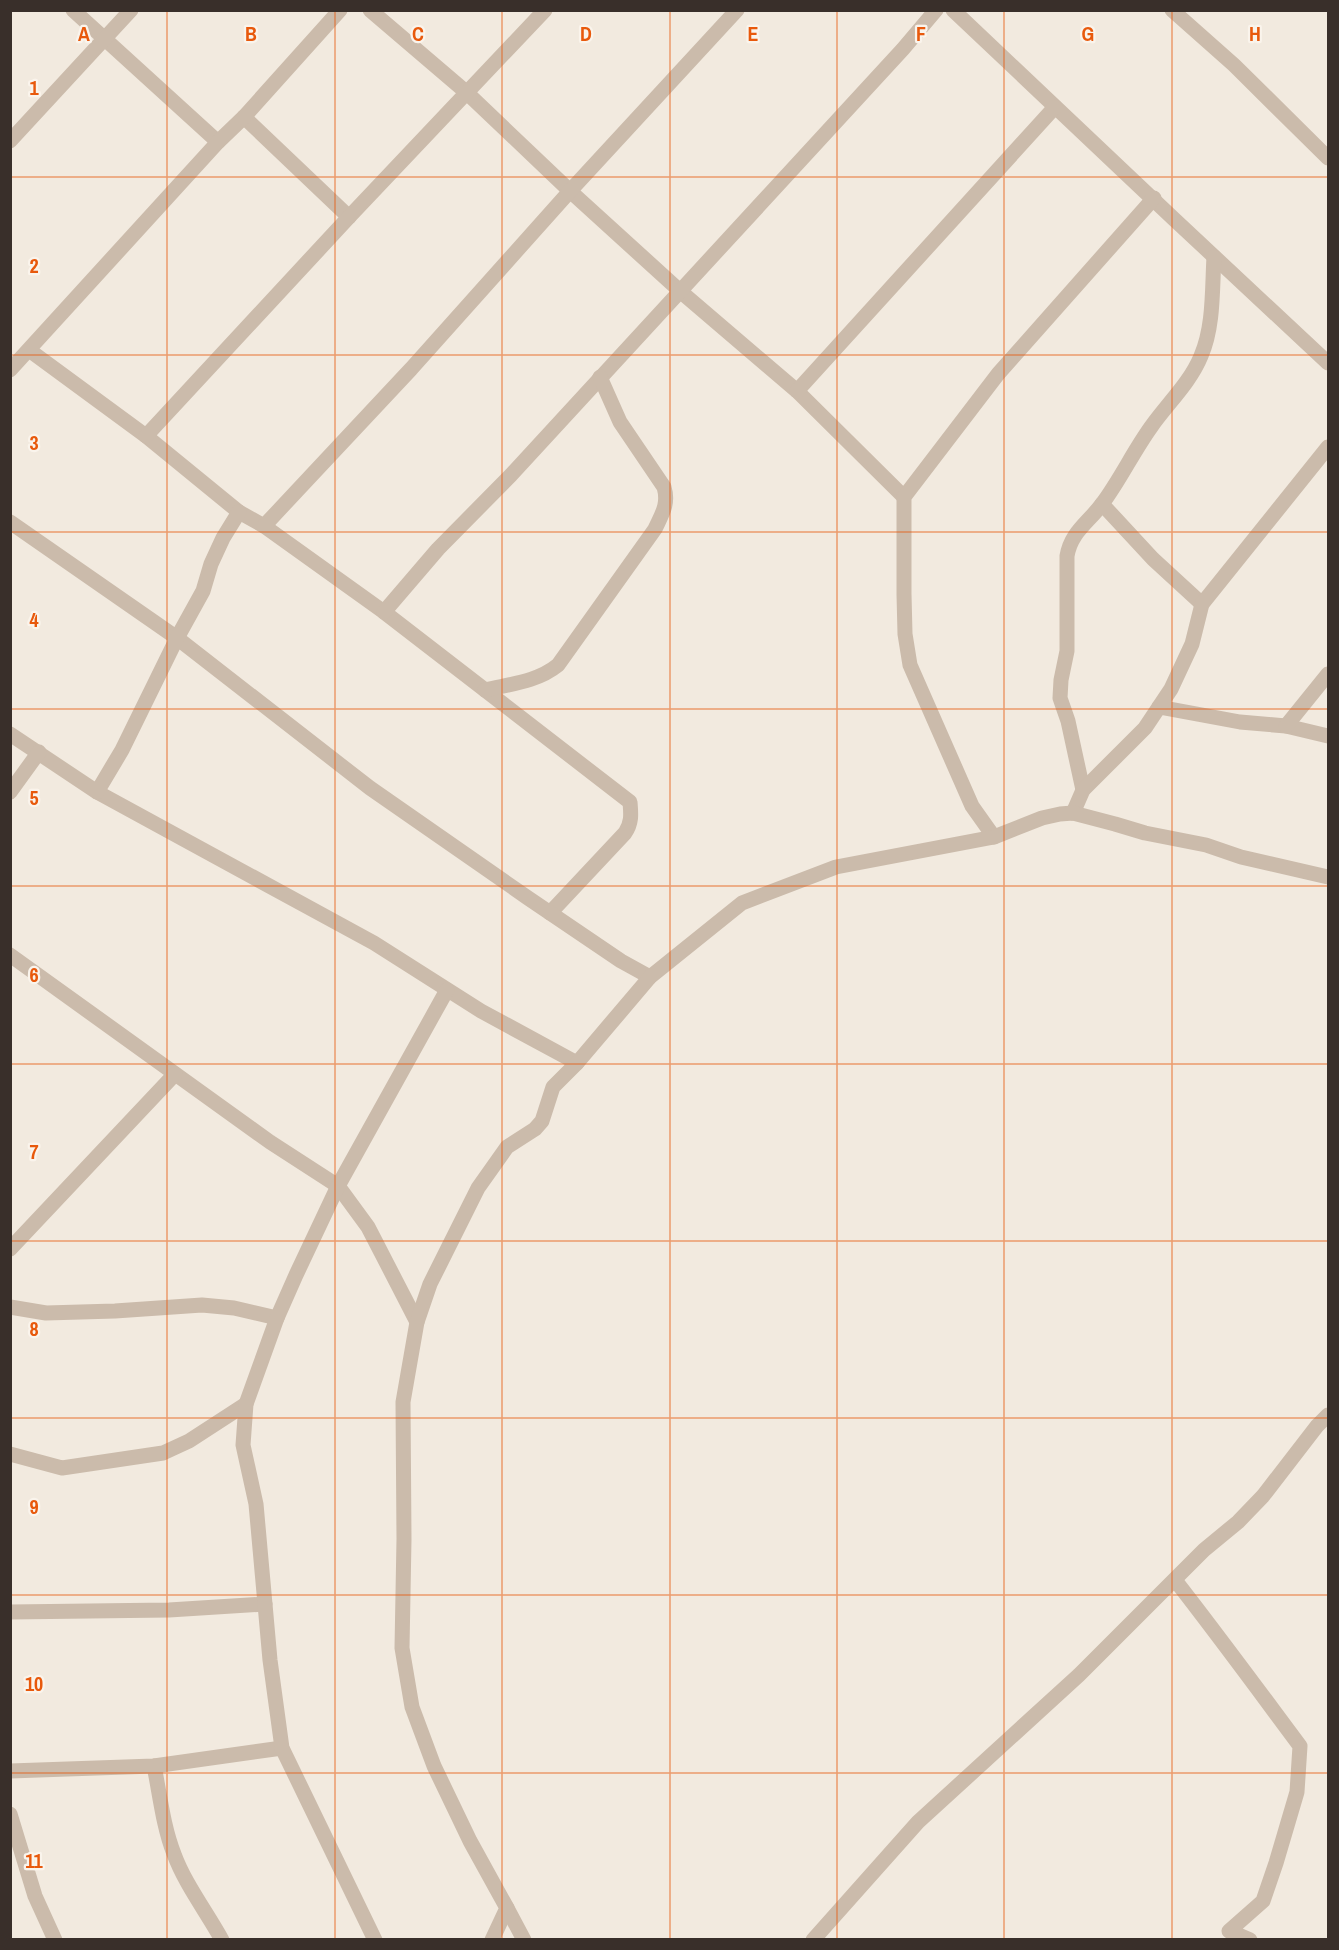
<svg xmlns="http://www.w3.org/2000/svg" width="1339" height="1950" font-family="'Archivo Narrow',sans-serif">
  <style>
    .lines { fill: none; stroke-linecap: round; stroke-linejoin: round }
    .minor { stroke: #cbbbab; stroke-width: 15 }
    .grid { fill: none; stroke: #e8590c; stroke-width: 1.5; stroke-opacity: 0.55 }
    .grid-label { font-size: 20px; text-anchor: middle; font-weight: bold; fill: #e8590c; stroke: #faf4ec; stroke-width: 4.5; stroke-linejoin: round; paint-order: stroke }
  </style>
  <rect width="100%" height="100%" fill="#f2eadf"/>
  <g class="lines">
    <g class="minor">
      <polyline points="73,10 218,142"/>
      <polyline points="370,10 466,92 570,191 680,291 797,391 904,497"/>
      <path d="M953,10C1078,129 1202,246 1328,363"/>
      <polyline points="1172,10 1234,65 1328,158"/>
      <polyline points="244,117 349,217"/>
      <polyline points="10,141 131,10"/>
      <path d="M29,350L146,436L239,512L264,526L384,612L630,802C631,814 632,823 625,833L550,913"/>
      <polyline points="10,370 218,142 244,117 340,10"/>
      <polyline points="797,391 1055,107"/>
      <polyline points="146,436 349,217 545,10"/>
      <polyline points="1102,504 1153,559 1202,604"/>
      <polyline points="10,522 177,638 370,788 528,898 621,961 650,977"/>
      <polyline points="264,526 411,369 570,191 737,10"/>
      <polyline points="384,612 438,549 511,475 903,49 936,10"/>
      <path d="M485,690C510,684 537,682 558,665L655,529C662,514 669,504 664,487L620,422L600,377"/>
      <polyline points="1159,707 1240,722 1286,726 1328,736"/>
      <polyline points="1286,726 1328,674"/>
      <polyline points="10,734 97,792 374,943 481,1011 577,1063"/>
      <path d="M1083,790L1068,721L1060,698L1061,680L1067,651V556C1071,532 1088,523 1102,504C1120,480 1133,452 1151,427C1167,404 1190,383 1201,356C1214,326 1212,289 1214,257"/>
      <polyline points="10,792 39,752"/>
      <polyline points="97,792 122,750 177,638 203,591 211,564 223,538 239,512"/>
      <polyline points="1073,813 1083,790 1145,728 1171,689 1192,644 1202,604 1328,447"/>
      <polyline points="994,837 972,806 910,665 905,634 904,594 904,497 998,374 1154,198"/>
      <polyline points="10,955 270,1142 338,1186 368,1227 417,1322"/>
      <polyline points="10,1249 175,1074"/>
      <polyline points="10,1307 46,1313 115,1311 202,1305 234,1308 277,1318"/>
      <polyline points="10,1454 62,1468 163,1453 189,1441 246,1404"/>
      <path d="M1175,1580C1218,1635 1259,1691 1300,1746L1297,1792L1276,1863L1263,1901L1229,1931L1250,1940"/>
      <polyline points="10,1612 169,1610 265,1604"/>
      <path d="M154,1766C160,1795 163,1826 174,1854C185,1884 206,1911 222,1940"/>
      <polyline points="10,1771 154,1766 282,1748"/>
      <polyline points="10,1814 35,1896 55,1940"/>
      <polyline points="507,1908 524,1940"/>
      <polyline points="375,1940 282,1748 270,1660 256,1504 243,1445 246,1404 277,1318 296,1275 338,1186 447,990"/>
      <polyline points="492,1940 507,1908 470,1841 434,1766 412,1707 402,1648 404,1539 403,1402 417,1322 430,1284 478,1188 507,1147 535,1129 542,1121 553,1087 577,1063 650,977 742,903 836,867 994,837 1042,818 1060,814 1073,813 1115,824 1145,833 1206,845 1241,857 1328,877"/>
      <polyline points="813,1940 918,1822 1079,1675 1204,1550 1238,1522 1263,1496 1317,1426 1328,1415"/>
    </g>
  </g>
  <path class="grid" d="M167,10V1940M335,10V1940M502,10V1940M670,10V1940M837,10V1940M1004,10V1940M1172,10V1940M10,177H1328M10,355H1328M10,532H1328M10,709H1328M10,886H1328M10,1064H1328M10,1241H1328M10,1418H1328M10,1595H1328M10,1773H1328"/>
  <g class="grid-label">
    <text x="84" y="41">A</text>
    <text x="251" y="41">B</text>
    <text x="418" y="41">C</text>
    <text x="586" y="41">D</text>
    <text x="753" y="41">E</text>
    <text x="921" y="41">F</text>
    <text x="1088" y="41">G</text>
    <text x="1255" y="41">H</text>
    <text x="34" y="95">1</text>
    <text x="34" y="273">2</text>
    <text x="34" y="450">3</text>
    <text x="34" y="627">4</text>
    <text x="34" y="805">5</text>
    <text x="34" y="982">6</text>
    <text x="34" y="1159">7</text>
    <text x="34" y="1336">8</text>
    <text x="34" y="1514">9</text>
    <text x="34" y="1691">10</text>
    <text x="34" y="1868">11</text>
  </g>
  <rect width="1339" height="1950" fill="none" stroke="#392f2a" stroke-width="24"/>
</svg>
